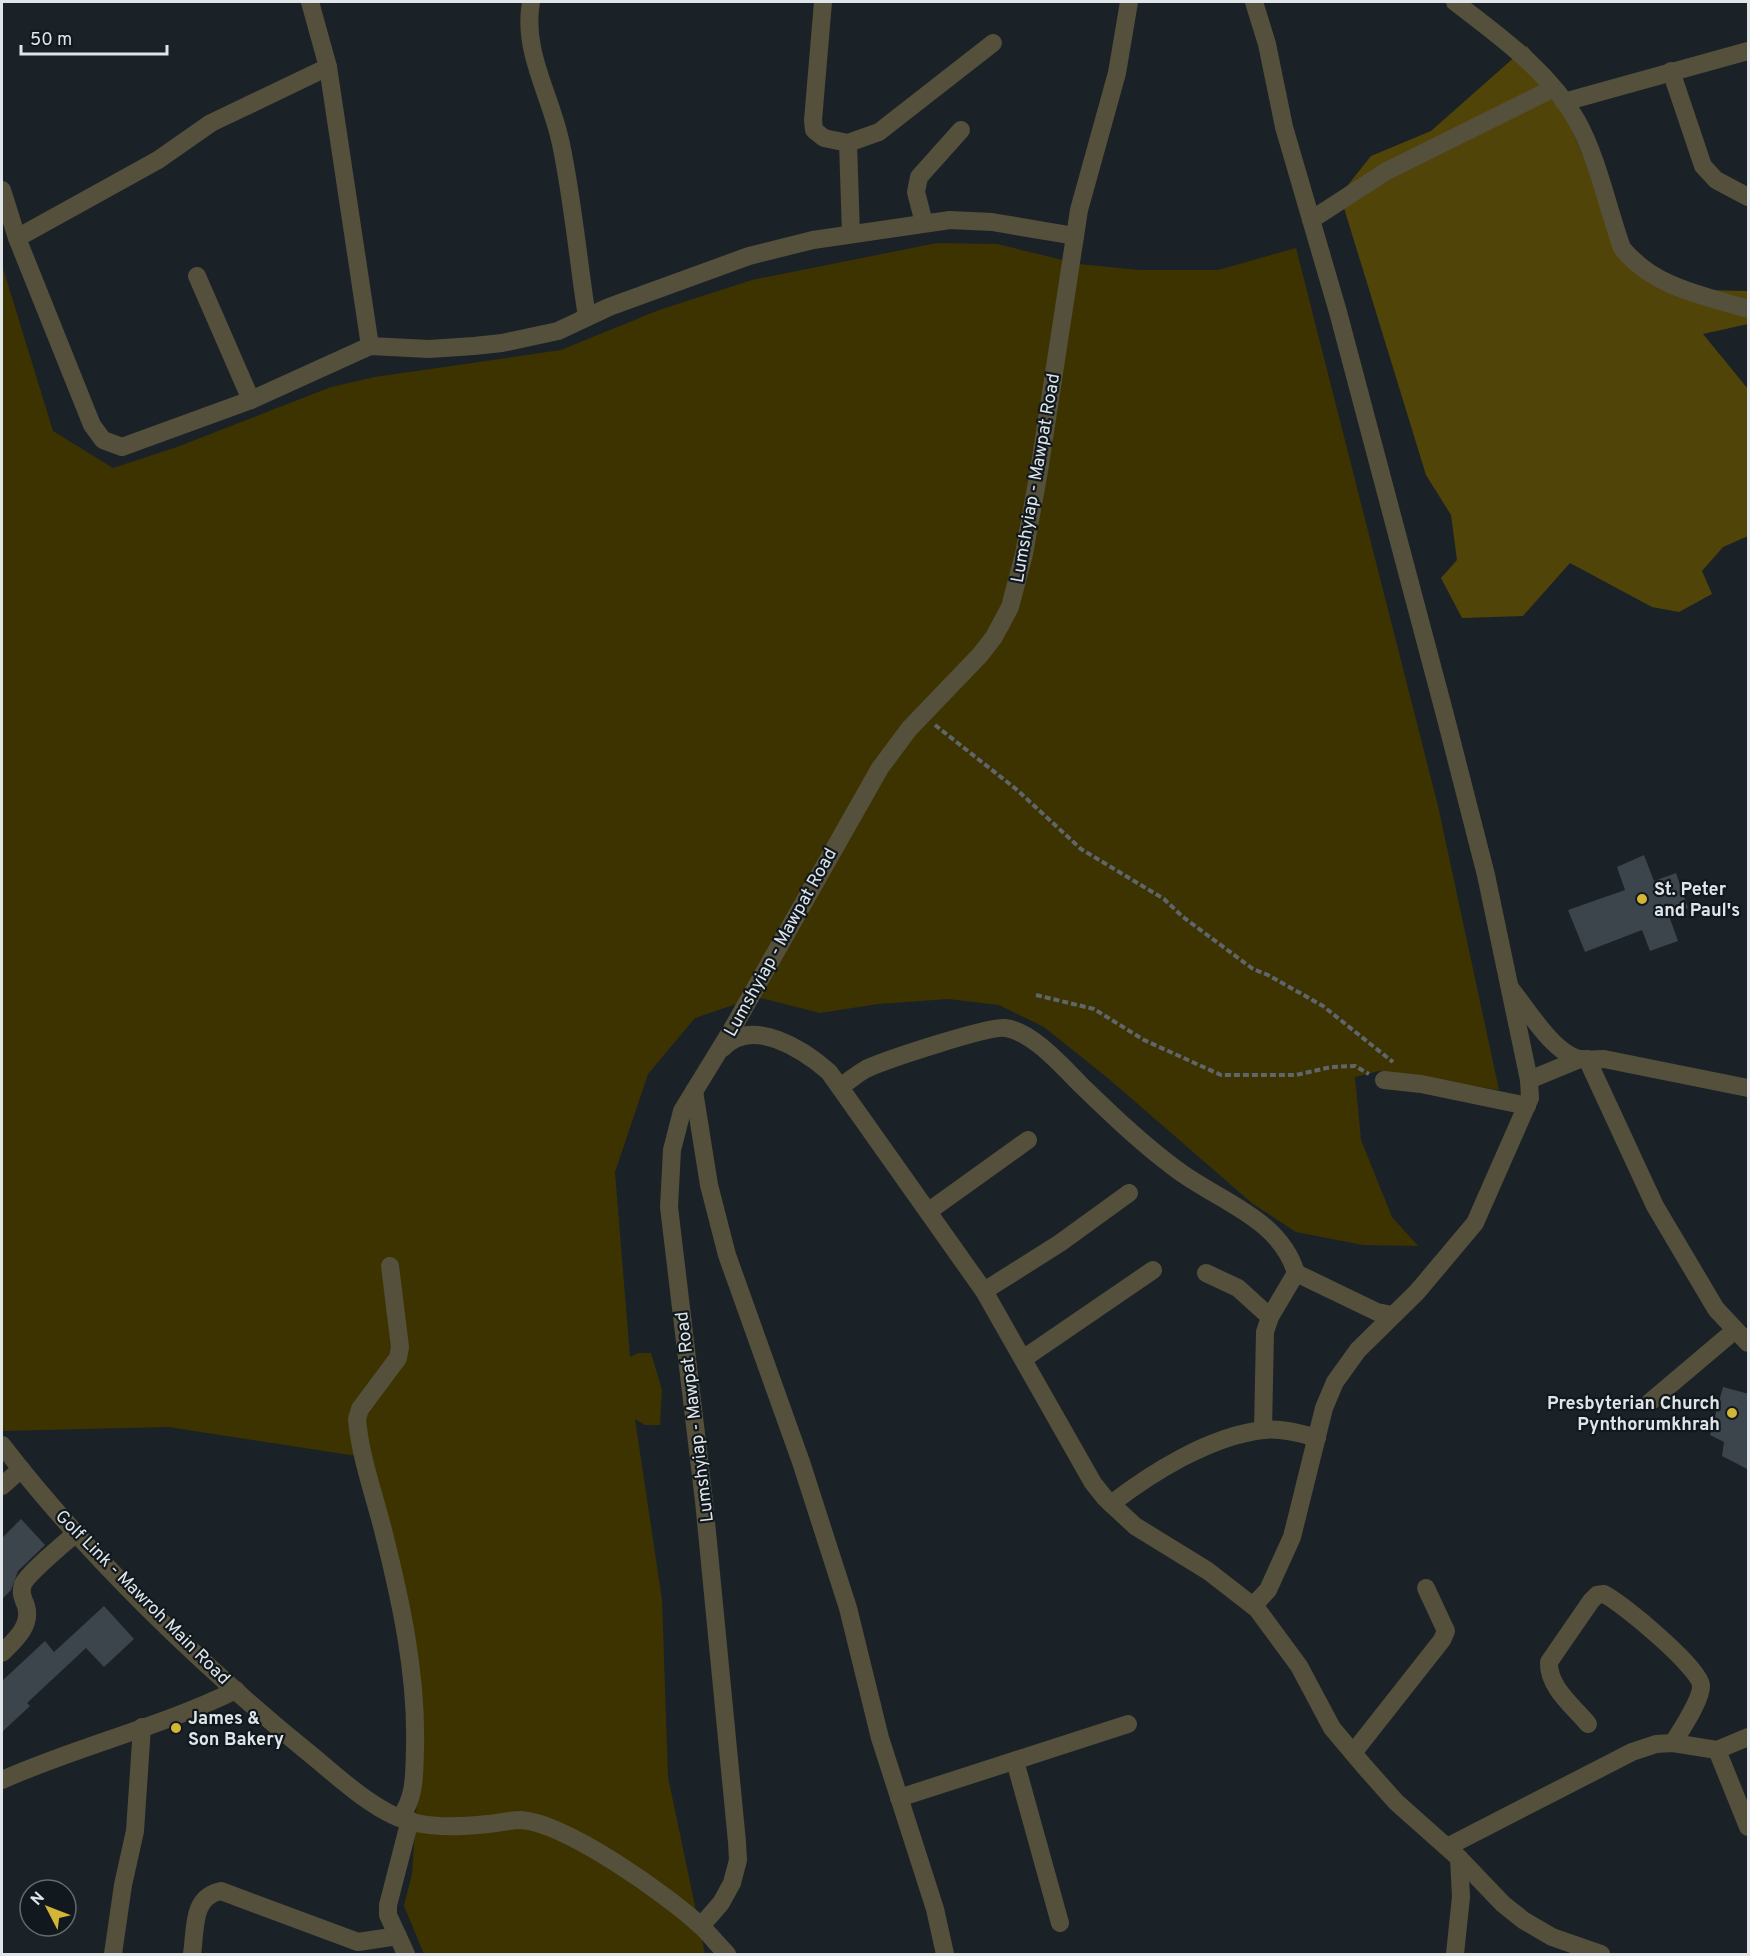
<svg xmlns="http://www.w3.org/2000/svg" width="1750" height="1956" font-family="Overpass,sans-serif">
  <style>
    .green { fill: #3d3301 }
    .forest { fill: #514409 }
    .building { fill: #3c454c }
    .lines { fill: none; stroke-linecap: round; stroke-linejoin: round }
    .path { stroke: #5f666b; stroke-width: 4; stroke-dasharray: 6 3; stroke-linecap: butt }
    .minor { stroke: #55503b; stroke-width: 18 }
    .poi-dot { fill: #d3b635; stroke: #11191e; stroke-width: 2 }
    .labels { text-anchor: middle; stroke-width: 4.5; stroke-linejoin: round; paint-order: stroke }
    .street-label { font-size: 18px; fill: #dfe5e9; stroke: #11191e }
    .poi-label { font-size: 18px; font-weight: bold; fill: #dfe5e9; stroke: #11191e; text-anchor: start }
  </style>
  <rect width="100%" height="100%" fill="#1a2228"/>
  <polygon class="green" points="937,243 997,244 1079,264 1140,270 1218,270 1296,248 1438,806 1499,1090 1379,1071 1355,1077 1361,1140 1392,1217 1418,1246 1363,1245 1296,1232 1253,1204 1109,1079 1044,1027 999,1005 948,999 878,1004 820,1013 757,997 695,1018 648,1074 615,1172 630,1357 638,1353 651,1353 662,1390 660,1425 645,1425 635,1419 662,1600 668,1777 705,1954 424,1954 404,1906 412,1874 420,1755 370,1458 168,1427 2,1431 2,265 53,431 113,468 177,447 331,387 375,377 561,350 659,310 752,280"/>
  <polygon class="forest" points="1527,46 1547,72 1584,158 1624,239 1661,273 1701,290 1748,291 1748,324 1703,334 1748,389 1748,536 1723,547 1702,571 1712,594 1679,612 1652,607 1570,563 1523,616 1462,618 1441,578 1457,560 1451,515 1426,475 1340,195 1371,156 1431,131"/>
  <g class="building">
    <polygon points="1644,855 1654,881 1676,873 1688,908 1669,916 1678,941 1650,951 1642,930 1585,952 1568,910 1625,890 1617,867"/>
    <polygon points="1723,1387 1749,1394 1749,1470 1722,1456 1724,1442 1710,1435"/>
    <polygon points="21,1519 45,1545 18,1571 11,1590 2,1599 2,1538"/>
    <polygon points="104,1606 134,1639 104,1667 86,1648 27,1703 30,1706 2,1732 2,1681 45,1641 54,1652"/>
  </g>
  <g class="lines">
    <g class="path">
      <polyline points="935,725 1016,789 1081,849 1164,899 1183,917 1253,969 1268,975 1323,1006 1393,1062"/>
      <polyline points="1036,995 1094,1009 1144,1040 1221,1075 1296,1075 1331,1067 1355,1066 1369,1074"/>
    </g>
    <g class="minor">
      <polyline points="310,2 328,67 370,346"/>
      <path d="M531,2C522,52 551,95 561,144C573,201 578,260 587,317"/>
      <polyline points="823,2 813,120 814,130 824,138 848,143 879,132 993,43"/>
      <path d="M1455,2C1499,36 1549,71 1577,121C1598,159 1607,206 1622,248C1653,287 1702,295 1748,309"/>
      <polyline points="1671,71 1703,166 1716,180 1748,197"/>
      <polyline points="1564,102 1748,51"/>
      <polyline points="848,143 851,234"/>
      <polyline points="2,190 17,238 92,425 103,440 122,447 251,400 370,346 429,349 474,346 502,343 558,331 609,307 749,256 813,240 950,220 992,222 1075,236"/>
      <polyline points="1311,220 1385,172 1552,89"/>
      <polyline points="924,223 916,192 919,177 961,130"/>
      <polyline points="17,238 158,160 211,123 328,67"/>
      <polyline points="197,276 251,400"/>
      <path d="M1511,989C1527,1009 1554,1054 1580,1059C1588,1060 1597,1059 1604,1059L1748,1088"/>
      <path d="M723,1048C752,1016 804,1050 829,1072L984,1291L1093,1483L1105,1498L1135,1526L1208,1571L1257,1609L1299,1666L1332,1728L1364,1766L1396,1802L1459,1858L1503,1904L1523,1920L1552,1937L1601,1954"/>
      <polyline points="1587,1059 1655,1206 1716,1309 1748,1343"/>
      <polyline points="1384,1080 1421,1084 1527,1106"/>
      <polyline points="1529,1080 1580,1059"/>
      <path d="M840,1087C849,1081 857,1074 866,1069C885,1060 988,1026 1005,1028C1032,1031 1063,1067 1081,1085C1111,1114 1142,1144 1176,1169C1218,1201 1280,1218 1296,1273L1270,1317L1265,1332L1263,1430"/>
      <polyline points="694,1091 709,1185 727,1255 801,1462 848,1608 880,1738 935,1909 945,1954"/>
      <polyline points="929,1211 1028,1140"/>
      <path d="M390,1266L400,1347L398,1358L360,1409L357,1419C360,1456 374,1494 383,1530C401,1601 417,1675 415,1748C414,1774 416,1796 400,1818"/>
      <polyline points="1206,1273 1238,1288 1270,1317"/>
      <polyline points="1296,1273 1377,1312 1392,1315"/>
      <polyline points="984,1291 1060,1243 1129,1193"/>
      <polyline points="1023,1359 1153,1270"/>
      <polyline points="1650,1402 1734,1331"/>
      <path d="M2,1445C85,1553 199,1663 304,1749C333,1772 363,1802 397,1817C425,1829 459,1827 488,1824C499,1823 510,1820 521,1820C566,1823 668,1895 702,1927C711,1936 718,1945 727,1954"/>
      <polyline points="2,1486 21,1469"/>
      <path d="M1111,1504C1151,1473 1210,1436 1263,1430C1281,1428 1300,1433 1317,1438"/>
      <polyline points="1253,1606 1268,1590 1292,1537 1324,1408 1335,1382 1358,1350 1417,1292 1475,1223 1530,1098 1529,1080 1486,875 1445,715 1338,312 1284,127 1267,44 1254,2"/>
      <path d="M2,1653C14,1641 32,1626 26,1606C23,1598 20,1593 23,1584C29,1572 65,1543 77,1532"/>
      <path d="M1588,1724C1573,1706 1548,1687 1549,1662L1591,1601L1597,1595L1604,1594C1622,1603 1699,1667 1701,1685C1702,1699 1681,1730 1673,1743"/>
      <polyline points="1717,1750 1748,1827"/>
      <polyline points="1353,1753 1442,1640 1446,1631 1426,1588"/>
      <polyline points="1015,1761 1060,1923"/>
      <path d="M2,1780C78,1746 161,1727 236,1690"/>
      <polyline points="899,1798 1128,1724"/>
      <polyline points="1447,1847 1632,1752 1656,1744 1673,1743 1717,1750 1748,1737"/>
      <polyline points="701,1926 721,1903 732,1883 738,1860 737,1842 704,1501 669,1207 672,1150 682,1111 731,1031 880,768 909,729 980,655 994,637 1010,607 1024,554 1039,471 1079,210 1117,73 1129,2"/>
      <polyline points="113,1954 123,1885 135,1831 142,1727"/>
      <path d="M192,1954C196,1929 191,1897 221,1891L358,1942L398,1936"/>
      <polyline points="406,1954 388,1915 388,1905 410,1820"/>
      <polyline points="1455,1954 1461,1897 1459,1858"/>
    </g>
  </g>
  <g class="poi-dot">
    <circle cx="1642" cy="899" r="6"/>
    <circle cx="1732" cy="1413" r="6"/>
    <circle cx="176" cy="1728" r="6"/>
  </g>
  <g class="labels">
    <g class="street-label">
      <text transform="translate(1035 478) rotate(-80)" y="6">Lumshyiap - Mawpat Road</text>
      <text transform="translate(780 942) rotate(-61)" y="6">Lumshyiap - Mawpat Road</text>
      <text transform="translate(694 1417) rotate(-97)" y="6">Lumshyiap - Mawpat Road</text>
      <text transform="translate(143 1597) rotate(45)" y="6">Golf Link - Mawroh Main Road</text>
    </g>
    <g class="poi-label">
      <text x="1654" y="895">St. Peter<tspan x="1654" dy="21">and Paul's</tspan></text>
      <text x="1720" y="1409" text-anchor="end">Presbyterian Church<tspan x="1720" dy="21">Pynthorumkhrah</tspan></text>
      <text x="188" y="1724">James &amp;<tspan x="188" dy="21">Son Bakery</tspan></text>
    </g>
  </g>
  <rect width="1750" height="1956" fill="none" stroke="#dfe5e9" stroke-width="6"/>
  <g transform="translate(48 1908) rotate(312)"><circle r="28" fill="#11191e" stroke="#636b6f" stroke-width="1.5"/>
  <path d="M0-4.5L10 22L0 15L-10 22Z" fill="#d3b635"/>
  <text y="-9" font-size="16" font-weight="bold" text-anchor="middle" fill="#dfe5e9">N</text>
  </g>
  <path d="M21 45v9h146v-9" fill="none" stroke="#dfe5e9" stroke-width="3"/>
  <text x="30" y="45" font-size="18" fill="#dfe5e9" stroke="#11191e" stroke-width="4.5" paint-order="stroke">50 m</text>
</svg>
